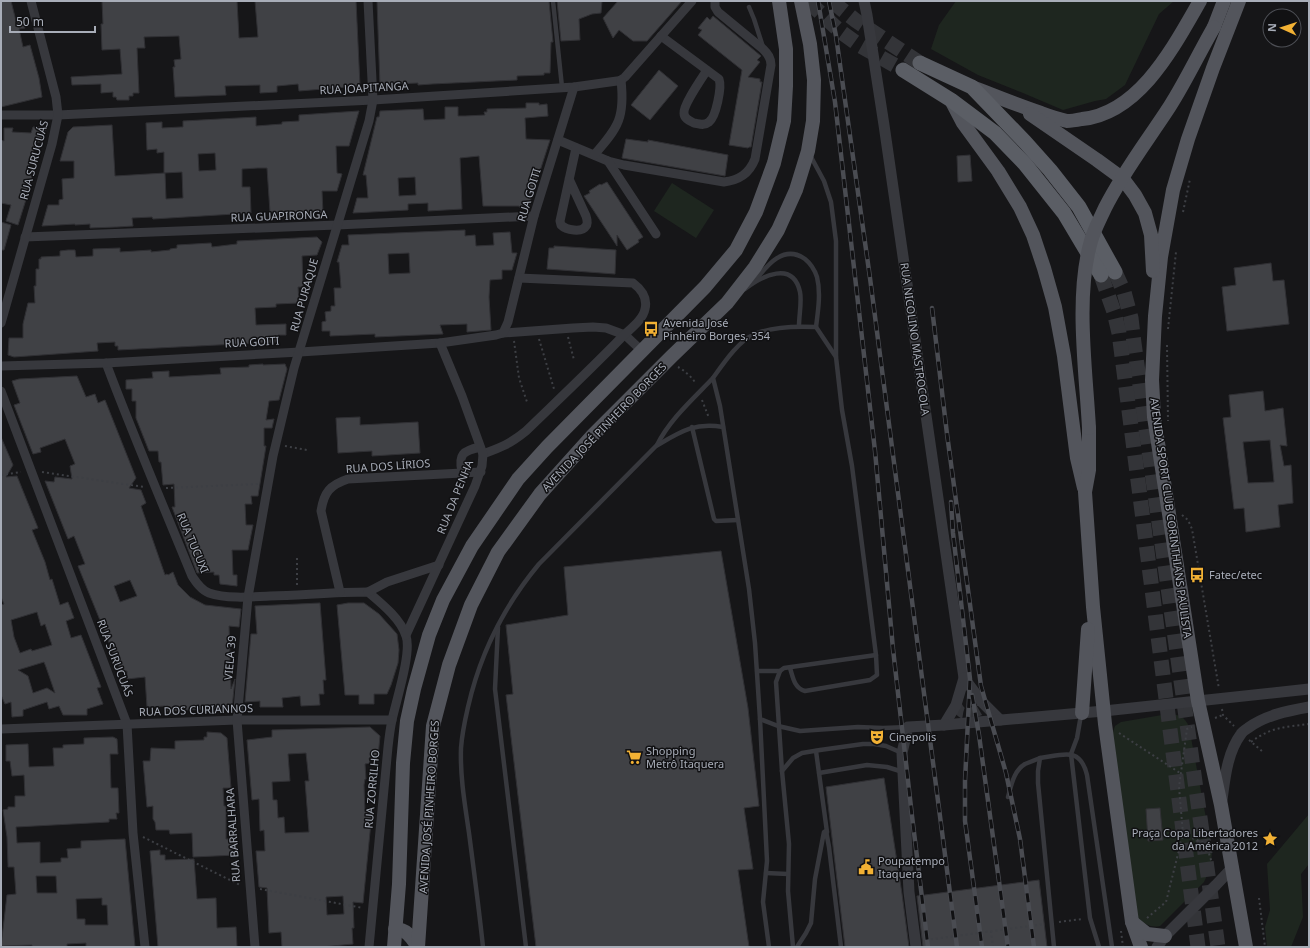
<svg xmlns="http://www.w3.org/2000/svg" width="1310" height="948" font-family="'Noto Sans',sans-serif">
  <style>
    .green { fill: #1e261f }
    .building { fill: #404145; stroke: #303034; fill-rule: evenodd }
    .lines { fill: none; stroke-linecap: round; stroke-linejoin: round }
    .tertiary-tunnel { stroke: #333438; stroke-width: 11; stroke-dasharray: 11 5.5; stroke-linecap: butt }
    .trunk-tunnel { stroke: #333438; stroke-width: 15; stroke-dasharray: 15 8; stroke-linecap: butt }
    .path { stroke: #3d3f44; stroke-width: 2; stroke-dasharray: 2 3; stroke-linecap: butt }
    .service { stroke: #37383d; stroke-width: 4.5 }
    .minor { stroke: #37383d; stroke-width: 9 }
    .tertiary { stroke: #37383d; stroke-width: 11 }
    .primary { stroke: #53555c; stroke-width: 14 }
    .trunk { stroke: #5b5e65; stroke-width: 15 }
    .rail-casing { stroke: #4a4c52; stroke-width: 4.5 }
    .rail { stroke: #111113; stroke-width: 3; stroke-dasharray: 9; stroke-linecap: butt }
    .primary-bridge { stroke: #53555c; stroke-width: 14 }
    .labels { text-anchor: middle; stroke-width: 3; stroke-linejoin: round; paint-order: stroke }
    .street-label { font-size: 11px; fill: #a8adb8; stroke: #111113 }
    .poi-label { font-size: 11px; fill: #a8adb8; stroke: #111113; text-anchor: start }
  </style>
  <rect width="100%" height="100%" fill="#161618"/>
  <g class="green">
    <polygon points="956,1 1174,1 1159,14 1125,85 1106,99 1095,101 1063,110 1023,93 978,75 931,49 939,25"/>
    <polygon points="672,183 714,210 696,238 654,211"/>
    <path d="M1168,714C1179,714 1185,717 1189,727L1212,850L1211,867L1204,882L1160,926C1150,928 1145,924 1138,918L1112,735L1115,726L1121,722Z"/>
    <polygon points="1309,814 1309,864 1301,874 1303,917 1291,947 1267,947 1265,927 1270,910 1267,864"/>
  </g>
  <g class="building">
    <polygon points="1,1 11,1 16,21 23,19 25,28 19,29 23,47 30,45 39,78 42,97 1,107"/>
    <polygon points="102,1 237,1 239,38 258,37 255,1 356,1 360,86 299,91 298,84 277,86 277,92 260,93 260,85 225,86 226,95 175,97 173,67 175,67 174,60 181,59 179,36 144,37 145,48 137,48 139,93 133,93 133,96 129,96 129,100 117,100 116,97 113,97 113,92 101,93 101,84 72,85 71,77 122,74 120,49 102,50 101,24 103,24"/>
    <polygon points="377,1 549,1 553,42 551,42 550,73 544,73 544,75 517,76 517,80 432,84 418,85 418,83 392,84 392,86 380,86"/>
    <polygon points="557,1 602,1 601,13 592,14 579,19 580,40 561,41"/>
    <polygon points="618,1 682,1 647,41 633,41 619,30 613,38 603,18"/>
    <polygon points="713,16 761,56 757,60 760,62 748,77 760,79 760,82 762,82 751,147 749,147 748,148 729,145 742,70 698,35 702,30 698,28 707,17 710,20"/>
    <polygon points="659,70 678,86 650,120 631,105"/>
    <path d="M526,103H539V105L547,104L548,116L525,118L526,139L550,140L528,208H520L519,206H483L479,156L460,158L462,209L428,211V203L408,204V210L353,213L357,198H368L366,175H363L377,117H379L380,111L423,109L424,120L445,119V107H458V116H465L485,115L484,112H487V109L526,108ZM415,177L416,195L399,196L398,178Z"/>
    <path d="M359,111L349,146H336L337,173L342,174L337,191H322L323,214L296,215V217L278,218L277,212H270L267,168H258L242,169V187H250L251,213L153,219L152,217L132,218L133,226L117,227H116L90,228V224L75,225V224L42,226L48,205H59V200L63,199L62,179L74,178V161H60L68,132L73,127L112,125L115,176L165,173L166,199L183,198L182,172L164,173V152L157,153V149L147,150L146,123L162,122V128L181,127H183V121L256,117V126L282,124V122L299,121V115ZM215,153L216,170L199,171L198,154Z"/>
    <polygon points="33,127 46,127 42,142 36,142 26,174 32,176 27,192 28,193 18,225 6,221 11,205 1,203 1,140 4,141 4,128 13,128 12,132 31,133"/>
    <polygon points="626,139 648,142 648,140 728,155 725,176 622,158"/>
    <polygon points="970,155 972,181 958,182 957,156"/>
    <polygon points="607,182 643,237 638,240 639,242 627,250 617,235 617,246 584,196 590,193 589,191 600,184 601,185"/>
    <polygon points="1,222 11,225 4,250 1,250"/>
    <path d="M465,230V236L475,235L476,246L494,245L493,233L510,232L512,253H517L512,270H502V279L490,280L489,297L491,330L467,332V324L440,325L443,334L375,337V334L330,336V331H322V322L326,321L325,312L331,311V306H335L334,288H341L339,262H337L342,245H349L348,235ZM409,253L410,273L389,274L388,254Z"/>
    <polygon points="317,237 322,242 317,255 302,256 303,287 298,287 299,303 276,304 276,307 255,308 256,325 286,324 286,335 278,335 278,342 118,350 118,346 115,346 115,342 97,343 98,351 14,357 8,355 9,338 23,338 23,324 28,303 35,303 34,286 36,286 36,269 39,269 39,259 41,259 41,257 60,256 60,251 68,250 75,250 76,257 93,256 93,249 120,248 120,252 151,250 151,252 170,250 170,249 177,248 177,245 211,243 212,247 237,244 237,241"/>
    <polygon points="554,246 616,250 615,274 547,269 549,248 554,248"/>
    <polygon points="1271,263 1273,281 1284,280 1289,324 1227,331 1222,287 1236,285 1234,268"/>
    <polygon points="263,364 263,365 285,364 287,369 279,400 269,401 266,420 274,419 272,428 264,428 264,446 266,446 258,496 251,496 252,504 245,504 246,525 253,525 248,550 232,550 233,575 237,575 237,586 220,584 219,575 214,575 214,572 197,573 172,507 175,507 174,484 163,485 161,462 159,462 158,451 149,451 136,418 136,401 132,401 132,389 126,389 126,380 153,378 152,372 169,371 169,377 221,374 220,368 249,367 249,365"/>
    <path d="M77,376L86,397L95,394L98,403L105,400L136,478L129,488L141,490L146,503L141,506L165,575L167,574L168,575L173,572L178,585L190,597L205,605L241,609L239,627L229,626L231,689L235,679L232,708L165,711V706L147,707L145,677L127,679V671L121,672L78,566L85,564L74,536L68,539L45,481L54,482L55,477L72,479L70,466L75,464L65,439L40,448L41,452L33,454L14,405L20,403L12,381L19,379ZM130,580L137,596L120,602L114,586Z"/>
    <path d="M1263,391L1265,411L1283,408L1287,446L1280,445L1284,466L1291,465L1293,503L1278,505L1280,527L1246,532L1244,508L1234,509L1223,418L1231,417L1229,395ZM1270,440L1274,482L1248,483L1243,442Z"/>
    <polygon points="360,417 360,425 418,422 420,453 372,456 372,451 338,453 336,418"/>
    <path d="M1,437L13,465L6,477L17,476L38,528L32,530L45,562L50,580L52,579L60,605L68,602L74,618L66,621L71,638L81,635L101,687L97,688L103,704L87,709V715H63L59,706L49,709L47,702L23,710V716L12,717L11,702L5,704L1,695V605L4,604L1,597ZM37,612L41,626L45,624L52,645L32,651L31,649L20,653L14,637L11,620ZM44,662L46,667L55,693L47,688L33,693L28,676L18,670Z"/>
    <polygon points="721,551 748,708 759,806 744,808 753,869 738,870 749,947 536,947 506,695 513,694 506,625 568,615 564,567"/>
    <polygon points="320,603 326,680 323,680 324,694 319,694 320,705 301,706 300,696 282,698 283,707 260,707 260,701 245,702 251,634 257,634 255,606"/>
    <polygon points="348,603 364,603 379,614 397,634 399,650 398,663 391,685 387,694 374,694 374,704 359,704 359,695 345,695 337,605"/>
    <path d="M370,727L380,736L378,757L369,758L370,763L365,764L366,779H365L364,785L365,812H372L363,903L353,902L354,928H352L353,944L322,947H282L281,932L269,933L267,888L259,887L256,851H265L264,830L260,831L259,799L252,800L247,740L272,737V730ZM306,753L309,781H305L309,832L285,833L284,817L278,818L277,800H273L272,782L290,781L288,754ZM343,896L344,914L327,915L326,897Z"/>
    <polygon points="207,732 221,733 227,738 231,788 223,788 224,806 226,806 226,839 235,839 236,855 193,857 192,833 170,834 169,830 156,830 155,822 153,819 153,806 147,807 143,761 150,761 151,748 175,749 175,741 204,740 204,737 207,737"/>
    <path d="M113,737L117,739L118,754H110L111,788H118L119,813H116L117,819H109V822L16,827L17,843L40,842V863L61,862V858H68L67,849L81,848V841L125,839L135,947H86V943L67,944V947H32V945L1,946L7,895L16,894L14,867H8V865L7,837L3,810L8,809V807H15V796H25L24,775L12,776L10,761H6V745L28,744L29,767L54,766L53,748H63V745L84,744V738ZM36,876H56L57,893H37ZM102,898V905H107L108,925H85V919H77L76,899Z"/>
    <polygon points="884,778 902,894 909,947 845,947 826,787"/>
    <polygon points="1160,808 1163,840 1148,841 1146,809"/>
    <polygon points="160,850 160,855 165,855 165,860 194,859 197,899 216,898 217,928 236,927 237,947 158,947 150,851"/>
    <polygon points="1039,880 1047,947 923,947 917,896"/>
  </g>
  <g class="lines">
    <path class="tertiary-tunnel" d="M956,705C958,708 960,712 963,713C969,714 979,712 982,708V702"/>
    <g class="trunk-tunnel">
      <polyline points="810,1 813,6 841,32 859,45 903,70"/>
      <polyline points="833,1 839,7 855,20 920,63"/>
      <polyline points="1115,272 1124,292 1131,318 1134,343 1218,947"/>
      <polyline points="1101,275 1114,312 1119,333 1198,947"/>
    </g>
    <g class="path">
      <polyline points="1183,212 1190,179"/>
      <polyline points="1168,329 1176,252"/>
      <polyline points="568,337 574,360"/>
      <polyline points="539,339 554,389"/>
      <polyline points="514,341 519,378 527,402"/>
      <polyline points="1167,345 1168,421"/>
      <path d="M678,367C684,370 693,378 696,384"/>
      <polyline points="702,400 709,418"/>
      <polyline points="285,446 307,450"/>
      <polyline points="42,472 144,487"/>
      <polyline points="1,475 21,472"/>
      <polyline points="166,488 258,484"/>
      <polyline points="1182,515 1188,520 1192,529 1219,689"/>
      <polyline points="297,558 297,586"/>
      <polyline points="1222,709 1223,715 1234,726"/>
      <polyline points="1215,718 1223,715"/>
      <polyline points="1119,733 1180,773"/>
      <polyline points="1249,740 1263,752"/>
      <path d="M1251,742C1271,727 1285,727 1309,724"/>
      <polyline points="1183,834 1206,844 1212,863"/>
      <polyline points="143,837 240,885"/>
      <polyline points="260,889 363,908"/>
      <polyline points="1259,898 1265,947"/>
      <polyline points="1147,918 1166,902 1183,834 1179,787 1187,729 1192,727"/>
      <polyline points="1059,922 1082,919"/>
      <polyline points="991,931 993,947"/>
      <polyline points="1121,931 1123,947"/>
      <polyline points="926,940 1045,924"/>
    </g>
    <g class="service">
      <polyline points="553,1 562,87"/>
      <polyline points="749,7 754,19 763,47"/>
      <polyline points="810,155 824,181 831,202 836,241 836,357"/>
      <path d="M755,281C767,265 784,244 805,259C810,263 815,271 817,277C821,293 818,311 816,327"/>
      <path d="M745,289C762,276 793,260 800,292C802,302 799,315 799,326"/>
      <polyline points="692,427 714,519 716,521 738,520"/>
      <path d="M657,445C670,419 693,399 713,378"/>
      <polyline points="498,627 495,689 526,947"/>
      <polyline points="757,671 780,671"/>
      <polyline points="1081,715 1077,738 1071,754 1090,918 1099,947"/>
      <polyline points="760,719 778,726 800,731 858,727 883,728 908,727"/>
      <polyline points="816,751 827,832"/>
      <polyline points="782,771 793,758 802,753 820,750 863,744 874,744 886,746 902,753"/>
      <polyline points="819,773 867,765 887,767 903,772"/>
      <path d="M1008,797C1011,786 1014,770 1025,764C1030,762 1035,760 1040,758"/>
      <polyline points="766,873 788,874"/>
      <path d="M483,947C479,909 474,871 469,833C465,805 460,777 461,748C462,734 465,720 468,707C480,654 504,606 539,564L656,446C680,432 694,422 723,427"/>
      <path d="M769,947L763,902L767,861L760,719L755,643L749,589L720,406L713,378C723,364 739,340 755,334C774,326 796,326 816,327L836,357L842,410L852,466L876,655L877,675L870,680L805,691C794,688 793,677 790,668"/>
      <polyline points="793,947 788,891 789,844 782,771 776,682 780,671 784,668 876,655"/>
      <polyline points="797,947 806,933 811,923 815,879 823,837 824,832 826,831 829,847 841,947"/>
      <path d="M1054,947L1038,783V771L1040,758C1063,755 1080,746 1087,775L1112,947"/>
    </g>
    <g class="minor">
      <path d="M661,36L719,79C722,87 716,117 709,122C704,126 700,124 694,123C690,121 684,119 684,113C683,105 702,78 707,70"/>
      <polyline points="1,115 58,115 373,100 574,87 617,81 621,80 625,77 692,1"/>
      <path d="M558,140L608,161L624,165L724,182C739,180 749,174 755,159L771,65C771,58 768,54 763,49L718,12L715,7V1"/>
      <path d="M594,155C619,127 625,117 621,80"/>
      <polyline points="608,161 656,234"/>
      <path d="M569,179L586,216C587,219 588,224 586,226C582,233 566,230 561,225L560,221L576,148"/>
      <polyline points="25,237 337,225 534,216"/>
      <polyline points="1,323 52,144 58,115 56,97 31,1"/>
      <polyline points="503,333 573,328 593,327 606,328 625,335 642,351"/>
      <path d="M106,363C133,435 163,505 192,576C196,582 201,590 209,593C226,599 252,597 270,596C303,595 336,592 368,592C381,603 401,619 406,636C412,652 396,701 392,720C390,729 389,738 388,747L369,947"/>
      <polyline points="1,366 106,363 300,352 440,343 496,335 503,333 508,322 534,216 574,87"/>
      <polyline points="1,391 127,724 133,833 145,947"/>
      <path d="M483,454C502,447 510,444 526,431C558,400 591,369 622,337C630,329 643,320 645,309C648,297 641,289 633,283L519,278"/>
      <path d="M462,472C458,454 463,451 480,447"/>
      <path d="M340,592L321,511C324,492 330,485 348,479L481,472"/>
      <polyline points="368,592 387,582 439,565"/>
      <polyline points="406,635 475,486 482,466 483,454 462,396 440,343"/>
      <polyline points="1,729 237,720 392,720"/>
      <polyline points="255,947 237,720 248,597 273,456 294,368 369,121 373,100 368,1"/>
    </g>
    <g class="tertiary">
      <polyline points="864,1 867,15 884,125 964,678 956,705 944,725"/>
      <polyline points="964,678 982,702 1000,720"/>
      <path d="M1222,800C1225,778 1227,753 1241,734C1242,732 1245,730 1248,728C1266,715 1287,711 1309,707"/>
      <polyline points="916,947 909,892 902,753 908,727 944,725 1104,711 1309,689"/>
      <polyline points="1157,947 1165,936 1216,885 1233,867"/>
    </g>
    <g class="primary">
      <polyline points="1239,1 1213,68 1188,139 1173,190 1161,257 1155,316 1152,380 1154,417 1198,701 1221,805 1246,947"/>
      <polyline points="1214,27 1224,1"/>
      <path d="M972,87C995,96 1017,105 1041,113C1049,116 1058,119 1067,121C1072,121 1077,120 1082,119C1140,113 1174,46 1200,1"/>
      <polyline points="951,100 963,123 998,171 1020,207 1033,235 1044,268 1055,307 1064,356 1077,458 1084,488"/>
      <polyline points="1030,114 1097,160 1123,179 1135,195 1145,213 1151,235 1153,271"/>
      <polyline points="1089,428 1089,470 1085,492 1093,607 1105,724 1132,922 1141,947"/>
      <polyline points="1082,713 1088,629"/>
      <polyline points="1132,922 1147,934 1165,936"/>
      <path d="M395,929C407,929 412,938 418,947"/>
      <polyline points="394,947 399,884 403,763 407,721 414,689 429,635 443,600 472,546 518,479 547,447 705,287 736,250 756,212 774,163 784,121 786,86 786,49 779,1"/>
      <polyline points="418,947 433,726 449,665 471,605 498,552 540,494 593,435 672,356 727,303 755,267 778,230 796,190 808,151 813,121 814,80 810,44 801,1"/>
    </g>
    <g class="trunk">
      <polyline points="920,63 972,87 1025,142 1050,170 1079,207 1115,272"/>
      <polyline points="903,70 951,100 995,133 1025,164 1064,213 1101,275"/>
    </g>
    <g class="rail-casing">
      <g id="rail">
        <polyline points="818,1 835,102 875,451 893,649 912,816 928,947"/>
        <polyline points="829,1 836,36 870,278 957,947"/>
        <polyline points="932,308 947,434 981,686 1006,773 1020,839 1034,947"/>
        <polyline points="951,502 953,533 970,679 965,781 965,821 982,947"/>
        <polyline points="972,695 979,735 1008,947"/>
      </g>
    </g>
    <use href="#rail" class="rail"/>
    <path class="primary-bridge" d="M1089,428C1086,371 1075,296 1091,241C1094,230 1100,219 1105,208C1123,172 1148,140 1170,106C1186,81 1199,53 1214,27"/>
  </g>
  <defs>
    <g id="bus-bare" transform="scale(1.2)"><path d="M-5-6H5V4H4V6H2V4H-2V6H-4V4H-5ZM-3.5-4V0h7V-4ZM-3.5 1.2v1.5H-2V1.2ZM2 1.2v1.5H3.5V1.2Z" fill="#f2b134" stroke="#111113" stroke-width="2.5" paint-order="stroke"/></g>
    <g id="theatre-bare" transform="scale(1.2)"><path d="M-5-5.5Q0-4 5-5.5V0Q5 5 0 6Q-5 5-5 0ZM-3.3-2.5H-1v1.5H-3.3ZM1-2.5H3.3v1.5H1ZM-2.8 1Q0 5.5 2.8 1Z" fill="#f2b134" stroke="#111113" stroke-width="2.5" paint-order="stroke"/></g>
    <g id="supermarket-bare" transform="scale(1.2)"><path d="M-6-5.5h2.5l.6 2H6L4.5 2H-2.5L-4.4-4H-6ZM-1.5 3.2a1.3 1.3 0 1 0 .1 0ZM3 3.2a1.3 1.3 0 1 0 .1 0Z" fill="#f2b134" stroke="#111113" stroke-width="2.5" paint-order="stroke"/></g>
    <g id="sight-bare" transform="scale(1.2)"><path d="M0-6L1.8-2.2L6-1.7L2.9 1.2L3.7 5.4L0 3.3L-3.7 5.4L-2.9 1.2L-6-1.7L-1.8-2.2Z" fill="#f2b134" stroke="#111113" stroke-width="2.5" paint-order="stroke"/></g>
    <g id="civic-bare" transform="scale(1.2)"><path d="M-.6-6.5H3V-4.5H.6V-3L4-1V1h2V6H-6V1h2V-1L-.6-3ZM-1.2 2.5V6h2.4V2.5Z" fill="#f2b134" stroke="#111113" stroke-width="2.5" paint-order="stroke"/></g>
  </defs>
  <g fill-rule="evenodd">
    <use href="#bus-bare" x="651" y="329"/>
    <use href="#bus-bare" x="1197" y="575"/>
    <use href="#theatre-bare" x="877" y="737"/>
    <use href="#supermarket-bare" x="634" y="757"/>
    <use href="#sight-bare" x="1270" y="839"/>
    <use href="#civic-bare" x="866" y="867"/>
  </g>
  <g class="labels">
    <g class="street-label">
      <text transform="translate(364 88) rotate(-3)" y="4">RUA JOAPITANGA</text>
      <text transform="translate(34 160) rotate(-75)" y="4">RUA SURUCUÁS</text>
      <text transform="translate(529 195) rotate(-73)" y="4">RUA GOITI</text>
      <text transform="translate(279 216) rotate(-2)" y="4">RUA GUAPIRONGA</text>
      <text transform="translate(304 295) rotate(-74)" y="4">RUA PURAQUE</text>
      <text transform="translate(915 339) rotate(82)" y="4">RUA NICOLINO MASTROCOLA</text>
      <text transform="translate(252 342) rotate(-3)" y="4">RUA GOITI</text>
      <text transform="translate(604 427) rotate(-46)" y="4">AVENIDA JOSÉ PINHEIRO BORGES</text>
      <text transform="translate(388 466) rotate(-4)" y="4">RUA DOS LÍRIOS</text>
      <text transform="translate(455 497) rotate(-68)" y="4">RUA DA PENHA</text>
      <text transform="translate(1171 518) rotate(82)" y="4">AVENIDA SPORT CLUB CORINTHIANS PAULISTA</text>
      <text transform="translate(193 543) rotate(67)" y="4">RUA TUCUXI</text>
      <text transform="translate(115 658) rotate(69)" y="4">RUA SURUCUÁS</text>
      <text transform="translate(230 658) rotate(-85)" y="4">VIELA 39</text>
      <text transform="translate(196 710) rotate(-2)" y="4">RUA DOS CURIANNOS</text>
      <text transform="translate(372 789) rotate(-85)" y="4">RUA ZORRILHO</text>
      <text transform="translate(429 807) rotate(-86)" y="4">AVENIDA JOSÉ PINHEIRO BORGES</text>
      <text transform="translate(233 835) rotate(-94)" y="4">RUA BARRALHARA</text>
    </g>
    <g class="poi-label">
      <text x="663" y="327">Avenida José<tspan x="663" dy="13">Pinheiro Borges, 354</tspan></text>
      <text x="1209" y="579">Fatec/etec</text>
      <text x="889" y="741">Cinepolis</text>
      <text x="646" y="755">Shopping<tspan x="646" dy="13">Metrô Itaquera</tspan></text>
      <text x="1258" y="837" text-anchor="end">Praça Copa Libertadores<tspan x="1258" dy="13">da América 2012</tspan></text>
      <text x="878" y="865">Poupatempo<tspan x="878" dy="13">Itaquera</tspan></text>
    </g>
  </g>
  <rect width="1310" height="948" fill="none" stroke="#a8adb8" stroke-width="4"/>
  <g transform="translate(1282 28) rotate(273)"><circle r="19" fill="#111113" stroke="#4d4f55"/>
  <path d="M0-3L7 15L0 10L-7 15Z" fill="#f2b134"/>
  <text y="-6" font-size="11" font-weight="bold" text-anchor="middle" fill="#a8adb8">N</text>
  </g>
  <path d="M10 26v6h85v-6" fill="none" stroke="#a8adb8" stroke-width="2"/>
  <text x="16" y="26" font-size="12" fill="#a8adb8" stroke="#111113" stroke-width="3" paint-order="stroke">50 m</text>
</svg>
